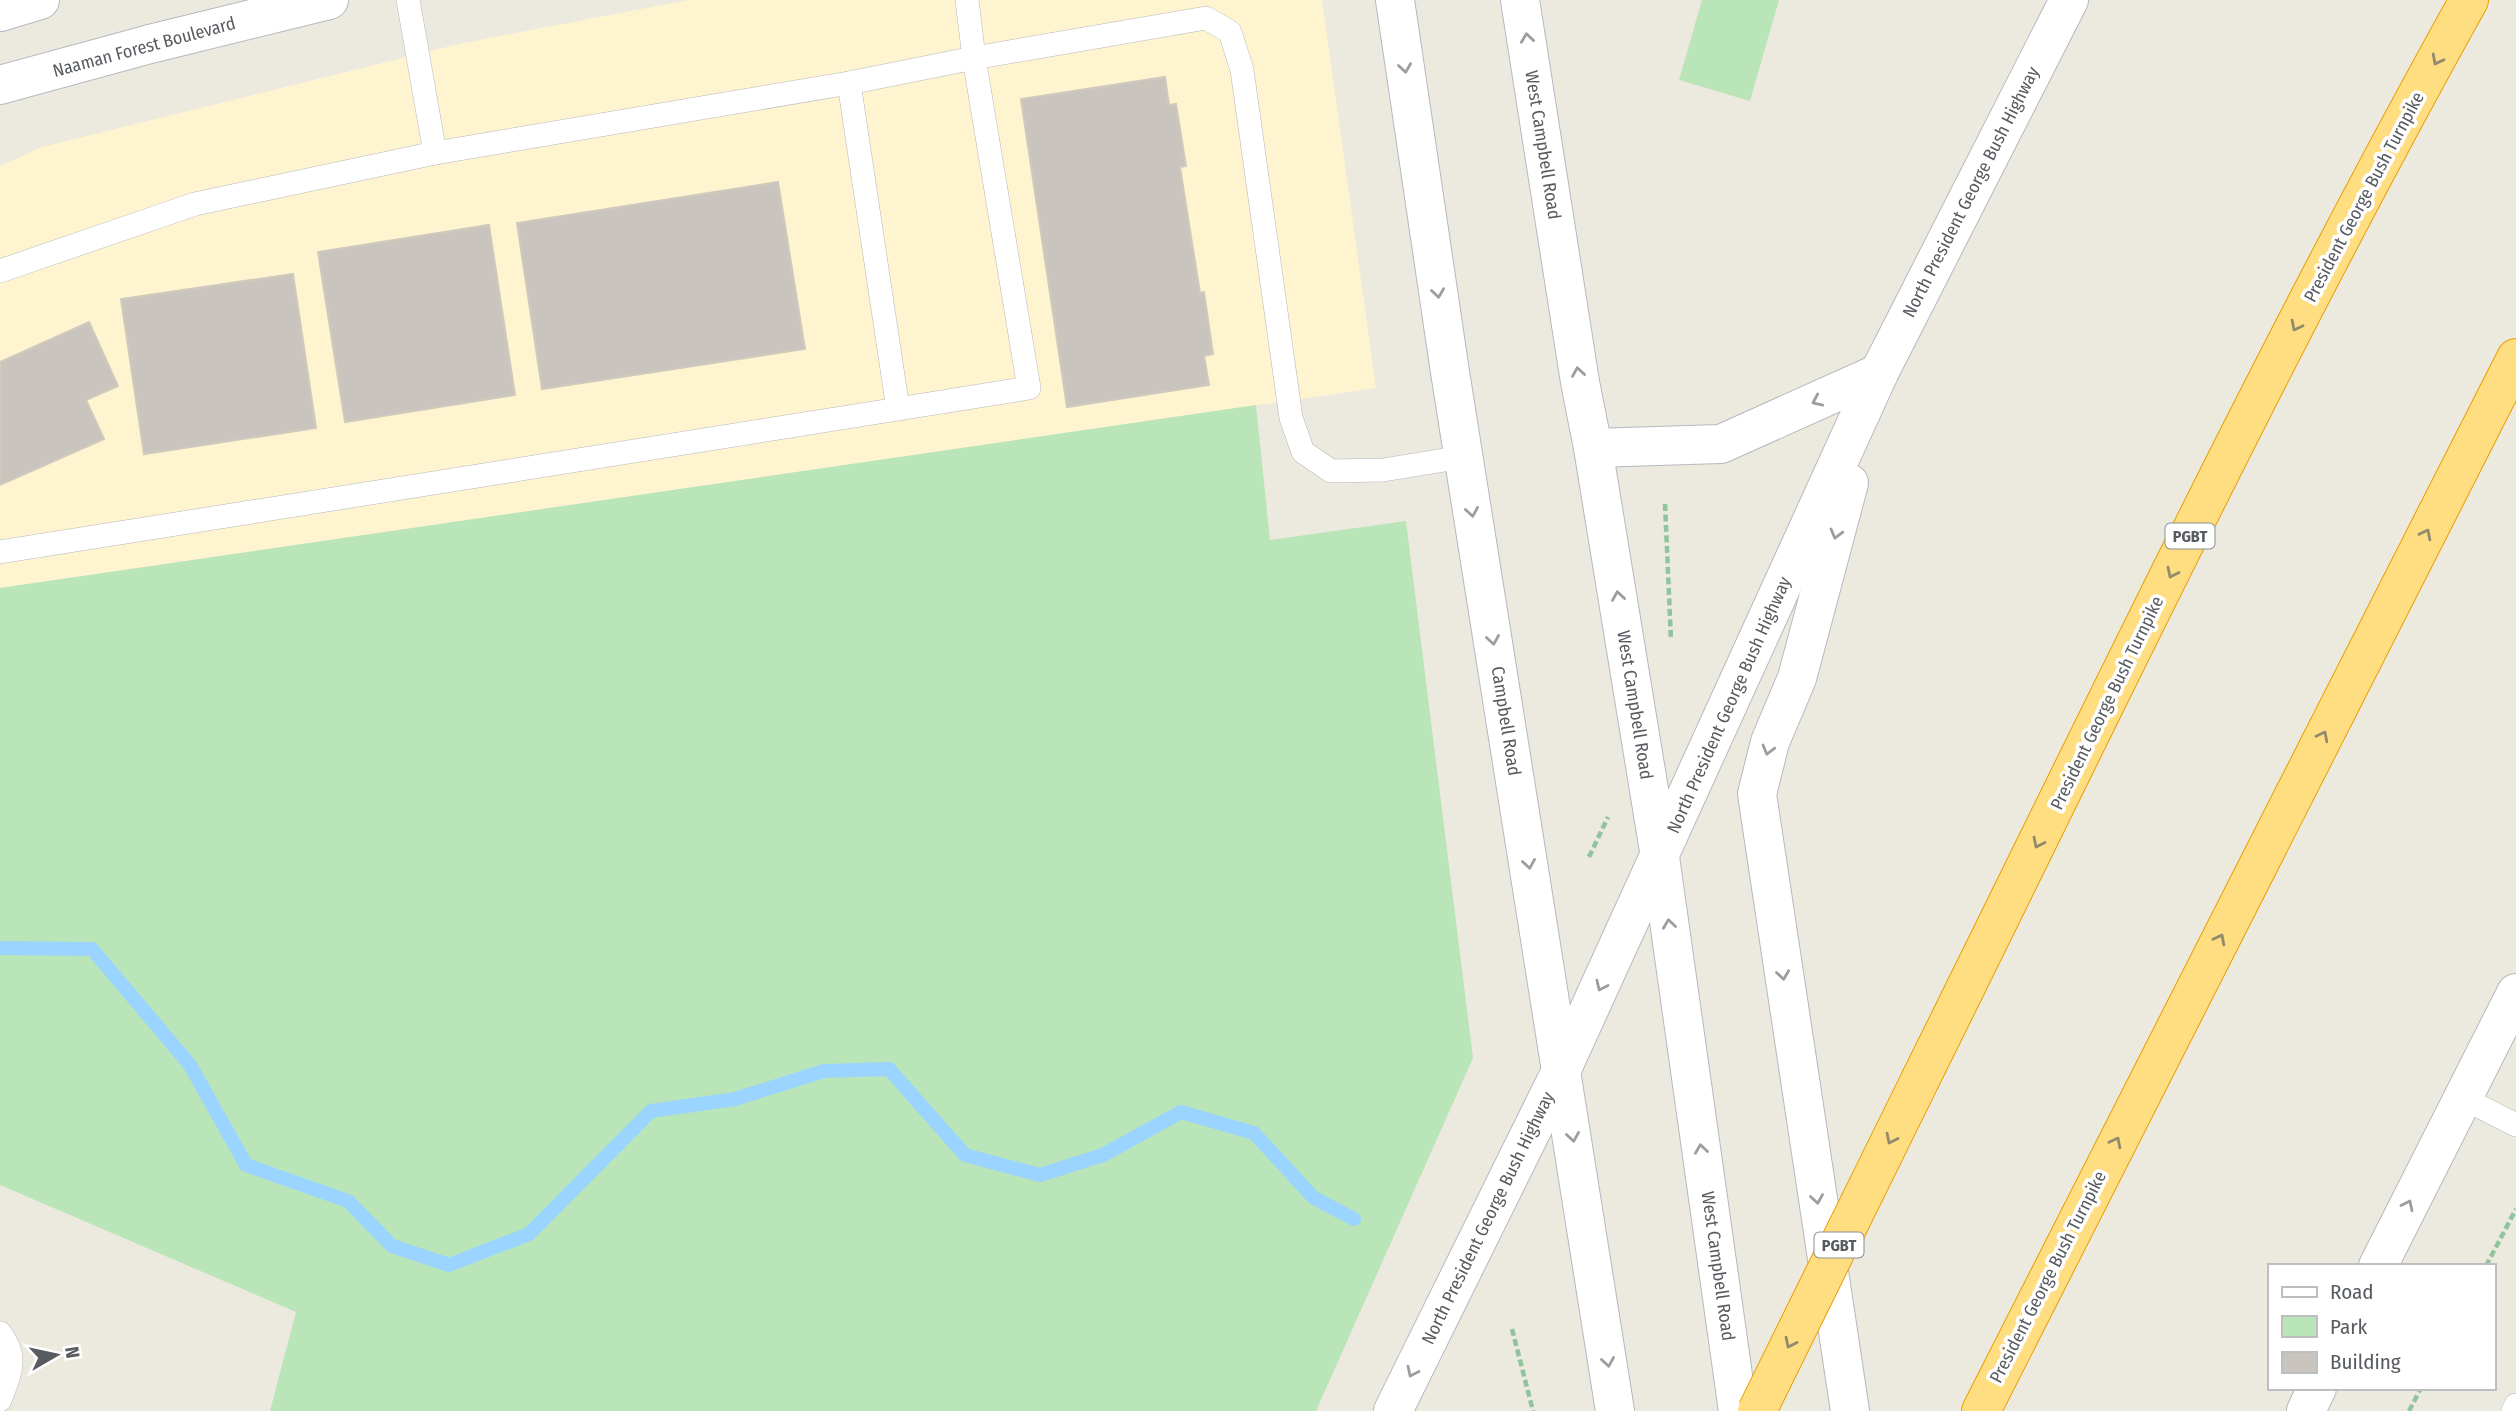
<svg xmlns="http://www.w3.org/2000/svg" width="2516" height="1411" font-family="'Fira Sans Condensed',sans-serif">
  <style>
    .commercial { fill: #fff4d0 }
    .green { fill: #b9e5b9 }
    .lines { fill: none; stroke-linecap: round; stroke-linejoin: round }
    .stream { stroke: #9bd4ff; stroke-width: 14 }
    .building { fill: #c9c5be; stroke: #d0cabd; stroke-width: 2 }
    .lane-casing { stroke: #b5b7bc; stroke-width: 24 }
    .secondary-casing { stroke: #b5b9bf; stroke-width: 40 }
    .highway-casing { stroke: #ea9e00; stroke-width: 40 }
    .path { stroke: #90c49e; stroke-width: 4.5; stroke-dasharray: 7 3.5; stroke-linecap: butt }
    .lane { stroke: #fff; stroke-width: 23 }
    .secondary { stroke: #fff; stroke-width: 38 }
    .highway { stroke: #ffde82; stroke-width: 38 }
    .highway-bridge-casing { stroke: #ea9e00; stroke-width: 40; stroke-linecap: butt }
    .highway-bridge { stroke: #ffde82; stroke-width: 38 }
    .oneway { stroke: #9b9da0 }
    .oneway2 { stroke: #928a6c }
    .labels { text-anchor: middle; stroke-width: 7; stroke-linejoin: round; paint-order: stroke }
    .shield { fill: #fff; stroke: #8a8d90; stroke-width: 2 }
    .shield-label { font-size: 16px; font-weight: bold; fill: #585c60 }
    .street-label { font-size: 18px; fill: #585c60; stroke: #fff }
  </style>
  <rect width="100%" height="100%" fill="#ece9de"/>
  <polygon class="commercial" points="688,0 1322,0 1376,388 0,588 0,166 42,147 463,43"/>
  <g class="green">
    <polygon points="1702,0 1779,0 1750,101 1679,80"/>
    <polygon points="1256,405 1270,540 1406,521 1473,1058 1316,1411 270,1411 296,1312 0,1185 0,588"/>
  </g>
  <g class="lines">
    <polyline class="stream" points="0,948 92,949 190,1065 246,1165 348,1201 392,1246 449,1265 529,1234 651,1111 735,1099 824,1071 889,1069 965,1155 1040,1175 1103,1155 1181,1112 1254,1133 1314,1198 1354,1219"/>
  </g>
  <g class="building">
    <polygon points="1165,77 1169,105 1176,104 1186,166 1180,167 1200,293 1204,292 1213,354 1204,356 1209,385 1067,407 1021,99"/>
    <polygon points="778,182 805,349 542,389 517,223"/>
    <polygon points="489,225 515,395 345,422 318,252"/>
    <polygon points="293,274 316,428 144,454 121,299"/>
    <polygon points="89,322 118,386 86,400 104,439 0,485 0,362"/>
  </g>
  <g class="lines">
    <g class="lane-casing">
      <g id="lane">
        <polyline points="408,0 435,153"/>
        <polyline points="967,0 974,58 1206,18 1230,32 1242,70 1291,418 1303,452 1331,471 1383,470 1463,457"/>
        <polyline points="849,83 974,58 1029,388 898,409"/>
        <polyline points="0,271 195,204 435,153 849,83 898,409 0,552"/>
        <polyline points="2461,1097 2516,1125"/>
        <path d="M0,1333C19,1358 10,1373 0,1400"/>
        <polyline points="2513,1411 2516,1405"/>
      </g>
    </g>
    <g class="secondary-casing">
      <g id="secondary">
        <polyline points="1395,0 1450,372 1615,1411"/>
        <polyline points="1520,0 1580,382 1593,448 1660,857 1738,1411"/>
        <polyline points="0,12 40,0"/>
        <polyline points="0,85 150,44 329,0"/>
        <polyline points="1593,448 1721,444 1879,373"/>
        <polyline points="1849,483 1797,678 1770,742 1757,794 1850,1411"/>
        <polyline points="2378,1266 2516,993"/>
        <polyline points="1393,1411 1562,1069 1879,373 2069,0"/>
        <polyline points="2306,1411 2317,1388"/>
      </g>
    </g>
    <g class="highway-casing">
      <g id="highway">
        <path d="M1921,1078C2100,717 2273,352 2469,0"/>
        <polyline points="1981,1411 2516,358"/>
      </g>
    </g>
    <g class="path">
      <polyline points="1665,504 1671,640"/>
      <polyline points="1589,857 1608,817"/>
      <polyline points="2486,1266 2516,1209"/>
      <polyline points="1512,1329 1533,1411"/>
      <polyline points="2409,1411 2421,1388"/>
    </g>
    <use href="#lane" class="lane"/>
    <use href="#secondary" class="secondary"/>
    <use href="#highway" class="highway"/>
    <g class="highway-bridge-casing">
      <polyline id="highway-bridge" points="1757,1411 1921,1078"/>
    </g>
    <use href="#highway-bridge" class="highway-bridge"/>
  </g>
  <defs><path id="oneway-chevron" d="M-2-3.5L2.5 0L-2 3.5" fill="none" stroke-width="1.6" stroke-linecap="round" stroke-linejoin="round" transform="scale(1.75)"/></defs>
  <g class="oneway">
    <use href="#oneway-chevron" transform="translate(1527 38) rotate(-98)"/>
    <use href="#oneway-chevron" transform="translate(1405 68) rotate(82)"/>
    <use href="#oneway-chevron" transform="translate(1438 293) rotate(82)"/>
    <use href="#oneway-chevron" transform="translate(1578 372) rotate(-99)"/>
    <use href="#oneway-chevron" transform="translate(1817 401) rotate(156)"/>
    <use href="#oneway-chevron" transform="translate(1472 512) rotate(81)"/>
    <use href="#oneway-chevron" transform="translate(1836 534) rotate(105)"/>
    <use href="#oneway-chevron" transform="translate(1618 596) rotate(-99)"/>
    <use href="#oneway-chevron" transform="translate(1493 640) rotate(81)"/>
    <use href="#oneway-chevron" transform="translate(1768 750) rotate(105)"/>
    <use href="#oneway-chevron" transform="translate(1529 864) rotate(81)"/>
    <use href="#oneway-chevron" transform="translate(1669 924) rotate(-98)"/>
    <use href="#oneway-chevron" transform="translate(1783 975) rotate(82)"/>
    <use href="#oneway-chevron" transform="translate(1601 986) rotate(115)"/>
    <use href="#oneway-chevron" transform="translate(1573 1137) rotate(81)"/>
    <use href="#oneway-chevron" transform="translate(1701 1149) rotate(-98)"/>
    <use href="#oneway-chevron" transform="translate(1817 1199) rotate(81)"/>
    <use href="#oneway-chevron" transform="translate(2408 1205) rotate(-64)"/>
    <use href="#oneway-chevron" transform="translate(1608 1362) rotate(81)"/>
    <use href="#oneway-chevron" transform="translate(1412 1372) rotate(116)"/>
  </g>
  <g class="oneway2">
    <use href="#oneway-chevron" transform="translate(2437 60) rotate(118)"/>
    <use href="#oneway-chevron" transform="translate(2296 326) rotate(117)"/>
    <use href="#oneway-chevron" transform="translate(2426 534) rotate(-63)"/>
    <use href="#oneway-chevron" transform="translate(2172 573) rotate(116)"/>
    <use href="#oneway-chevron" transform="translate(2323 736) rotate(-63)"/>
    <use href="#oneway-chevron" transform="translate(2038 843) rotate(116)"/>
    <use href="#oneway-chevron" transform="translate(2220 939) rotate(-63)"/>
    <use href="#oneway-chevron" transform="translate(1891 1139) rotate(116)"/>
    <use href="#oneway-chevron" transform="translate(2116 1142) rotate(-63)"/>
    <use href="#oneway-chevron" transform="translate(1790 1343) rotate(116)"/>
  </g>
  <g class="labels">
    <g class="shield">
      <rect x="2165.5" y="523.5" width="49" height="25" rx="5"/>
      <rect x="1814.5" y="1232.5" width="49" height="25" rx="5"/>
    </g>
    <g class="shield-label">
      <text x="2190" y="542">PGBT</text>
      <text x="1839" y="1251">PGBT</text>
    </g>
    <g class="street-label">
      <text transform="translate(144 47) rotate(-15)" y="6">Naaman Forest Boulevard</text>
      <text transform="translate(1543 145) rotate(81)" y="6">West Campbell Road</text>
      <text transform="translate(1971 192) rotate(-63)" y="6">North President George Bush Highway</text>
      <text transform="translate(2364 197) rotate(-62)" y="6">President George Bush Turnpike</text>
      <text transform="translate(2107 703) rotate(-64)" y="6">President George Bush Turnpike</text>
      <text transform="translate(1635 705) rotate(81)" y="6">West Campbell Road</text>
      <text transform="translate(1729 705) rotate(-66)" y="6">North President George Bush Highway</text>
      <text transform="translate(1506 721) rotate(81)" y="6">Campbell Road</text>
      <text transform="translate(1488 1218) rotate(-64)" y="6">North President George Bush Highway</text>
      <text transform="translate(1718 1266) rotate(82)" y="6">West Campbell Road</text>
      <text transform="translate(2048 1277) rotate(-63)" y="6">President George Bush Turnpike</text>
    </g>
  </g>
  <rect x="2268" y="1264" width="228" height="126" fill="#ffffff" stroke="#bcbebf" stroke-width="2"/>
  <rect x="2282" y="1287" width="35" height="10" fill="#ffffff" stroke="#bcbebf" stroke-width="2"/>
  <text x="2330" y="1299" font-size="21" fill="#585c60">Road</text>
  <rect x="2282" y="1316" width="35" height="21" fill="#b9e5b9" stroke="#bcbebf" stroke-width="2"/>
  <text x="2330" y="1334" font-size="21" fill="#585c60">Park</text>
  <rect x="2282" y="1352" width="35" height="21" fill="#c9c5be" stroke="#bcbebf" stroke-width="2"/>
  <text x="2330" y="1369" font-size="21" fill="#585c60">Building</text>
  <g transform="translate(56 1355) rotate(81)" stroke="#ffffff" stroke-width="5" paint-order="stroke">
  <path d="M0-5L12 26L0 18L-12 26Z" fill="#585c60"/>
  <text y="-10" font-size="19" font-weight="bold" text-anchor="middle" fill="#585c60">N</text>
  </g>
</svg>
